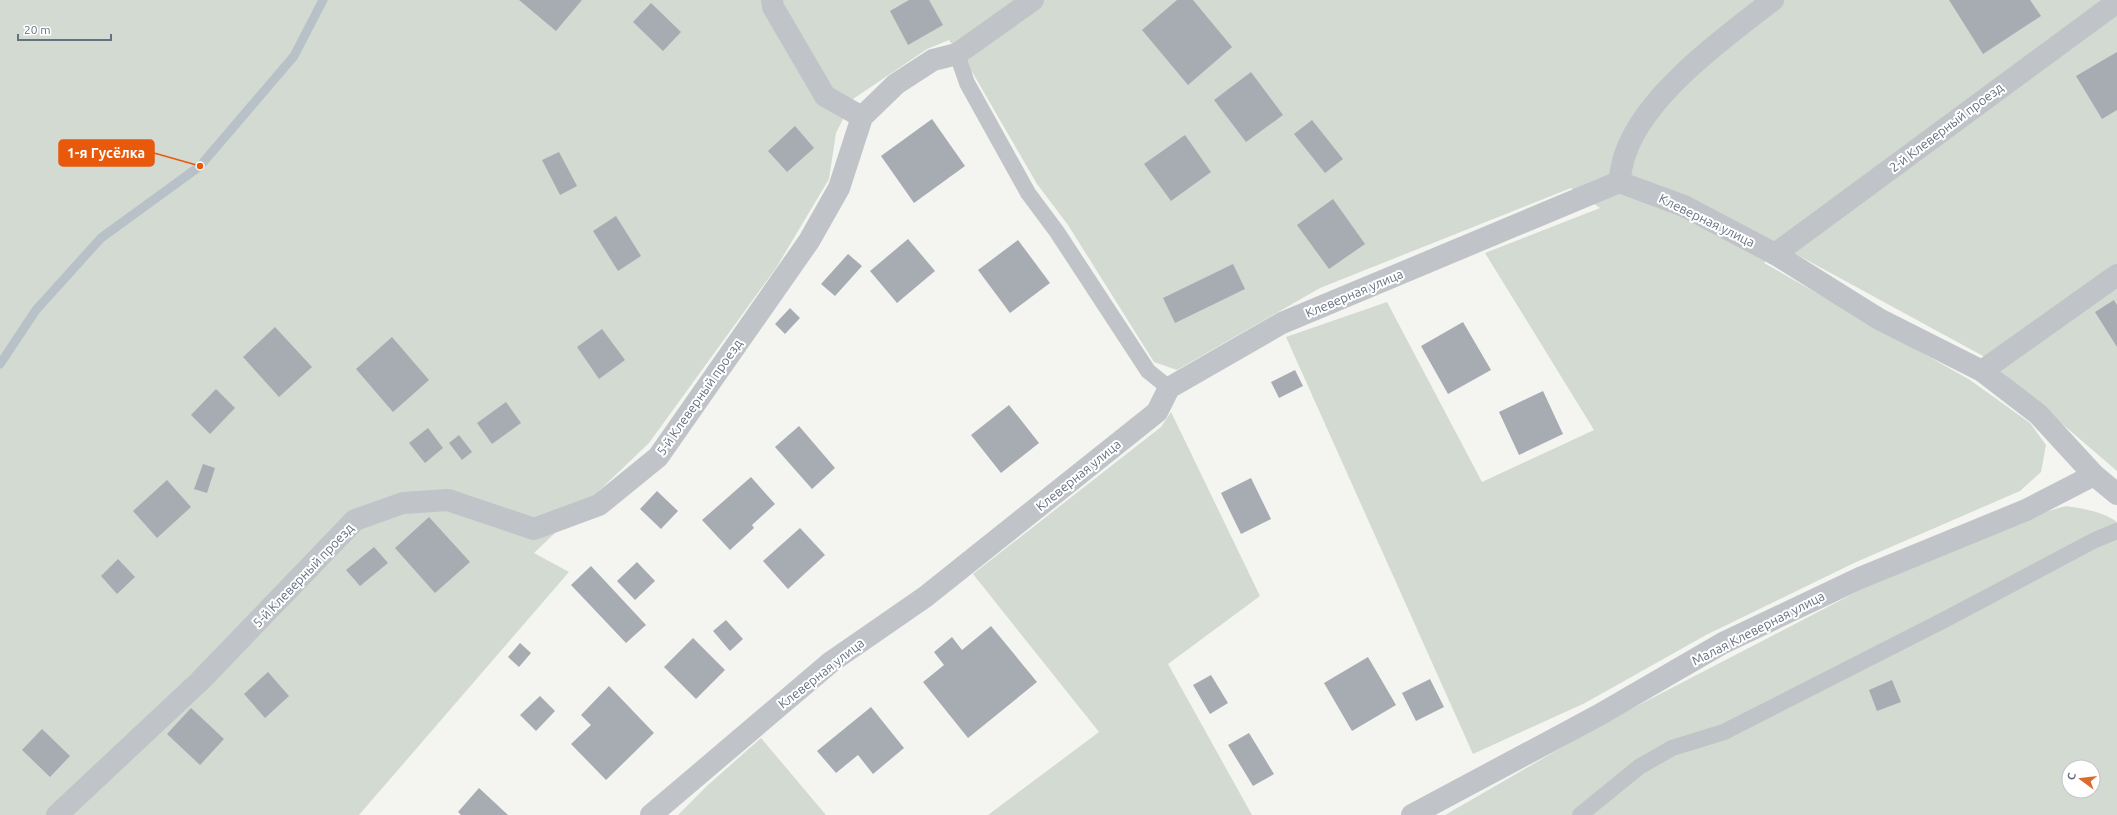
<svg xmlns="http://www.w3.org/2000/svg" width="2117" height="815" font-family="Ubuntu,sans-serif">
  <style>
    .green { fill: #d3dad1; fill-rule: evenodd }
    .lines { fill: none; stroke-linecap: round; stroke-linejoin: round }
    .stream { stroke: #b8c1c7; stroke-width: 9 }
    .building { fill: #a7acb3 }
    .service { stroke: #c0c3c7; stroke-width: 16 }
    .minor { stroke: #c0c3c7; stroke-width: 22 }
    .labels { text-anchor: middle; stroke-width: 4; stroke-linejoin: round; paint-order: stroke }
    .street-label { font-size: 13px; fill: #657181; stroke: #fff }
    .leader { fill: none; stroke: #e8590c; stroke-width: 1.5 }
    .callout-dot { fill: #e8590c; stroke: #fff; stroke-width: 1.5 }
    .callout { fill: #e8590c; stroke: #e8590c; stroke-width: 1.5 }
    .callout-label { font-size: 14px; text-anchor: middle; font-weight: bold; fill: #fff }
  </style>
  <rect width="100%" height="100%" fill="#f4f5f1"/>
  <g class="green">
    <polygon points="0,0 2117,0 2117,471 1983,356 1781,246 1764,263 1970,380 2030,423 2046,445 2041,472 2020,491 1854,563 1706,635 1585,703 1473,754 1286,337 1387,302 1482,482 1594,430 1485,253 1600,208 1571,188 1320,288 1177,370 1154,362 1068,225 1037,184 974,75 949,40 927,49 853,99 836,133 829,179 776,268 649,443 534,553 569,572 359,815 0,815"/>
    <polygon points="1171,412 1260,596 1168,664 1252,815 988,815 1099,732 973,574 1161,427"/>
    <path d="M2066,506C2084,509 2102,511 2117,522V815H1445L1604,723L1868,586L2030,516ZM2069,767H2093V791H2069Z"/>
    <polygon points="761,738 826,815 678,815 708,785"/>
  </g>
  <g class="lines">
    <polyline class="stream" points="0,364 36,310 101,238 200,166 294,56 323,0"/>
  </g>
  <g class="building">
    <polygon points="519,0 582,0 556,31"/>
    <polygon points="909,0 929,0 943,25 908,45 890,11"/>
    <polygon points="1177,0 1193,0 1232,47 1188,85 1142,30"/>
    <polygon points="1949,0 2030,0 2041,16 1983,54"/>
    <polygon points="651,3 681,32 663,51 633,22"/>
    <polygon points="2117,52 2117,110 2102,119 2076,76"/>
    <polygon points="1251,72 1283,115 1246,142 1214,100"/>
    <polygon points="932,119 965,166 914,203 881,156"/>
    <polygon points="1312,120 1343,159 1325,173 1294,134"/>
    <polygon points="795,126 814,148 787,172 768,151"/>
    <polygon points="1185,135 1211,172 1171,201 1144,164"/>
    <polygon points="559,152 577,186 560,195 542,160"/>
    <polygon points="1333,199 1365,244 1329,269 1297,225"/>
    <polygon points="616,216 641,256 618,271 593,231"/>
    <polygon points="908,239 935,271 897,303 870,271"/>
    <polygon points="1018,240 1050,283 1010,313 978,270"/>
    <polygon points="848,254 862,266 835,296 821,284"/>
    <polygon points="1233,264 1245,289 1175,323 1163,298"/>
    <polygon points="2114,300 2117,305 2117,347 2095,312"/>
    <polygon points="790,308 800,318 785,334 775,324"/>
    <polygon points="1463,322 1491,370 1448,394 1421,346"/>
    <polygon points="275,327 312,367 279,397 243,357"/>
    <polygon points="602,329 625,360 599,379 577,347"/>
    <polygon points="392,337 429,380 393,412 356,369"/>
    <polygon points="1295,370 1303,386 1279,398 1271,382"/>
    <polygon points="216,389 235,408 210,434 191,415"/>
    <polygon points="1543,391 1563,434 1519,455 1499,412"/>
    <polygon points="506,402 521,423 492,444 477,423"/>
    <polygon points="1009,405 1039,443 1001,473 971,435"/>
    <polygon points="799,426 835,468 812,489 775,447"/>
    <polygon points="428,428 443,448 425,463 409,443"/>
    <polygon points="459,435 472,452 462,460 449,443"/>
    <polygon points="203,464 215,468 207,493 194,489"/>
    <polygon points="751,477 775,504 752,525 754,528 730,550 702,520"/>
    <polygon points="1251,478 1271,519 1241,534 1221,493"/>
    <polygon points="167,480 191,507 157,538 133,511"/>
    <polygon points="657,491 678,511 661,529 640,509"/>
    <polygon points="429,517 470,562 435,593 395,548"/>
    <polygon points="800,528 825,555 788,589 763,561"/>
    <polygon points="374,547 388,563 360,586 346,570"/>
    <polygon points="118,559 135,577 117,594 101,576"/>
    <polygon points="637,562 655,581 635,600 617,581"/>
    <polygon points="591,566 646,625 626,643 571,585"/>
    <polygon points="726,620 743,639 730,651 713,631"/>
    <polygon points="991,626 1037,682 968,738 923,682 944,665 934,652 952,637 962,650"/>
    <polygon points="693,638 725,670 696,699 664,667"/>
    <polygon points="520,643 531,653 519,667 508,657"/>
    <polygon points="1368,657 1396,705 1352,731 1324,683"/>
    <polygon points="268,672 289,696 265,718 244,694"/>
    <polygon points="1211,675 1228,703 1210,714 1193,685"/>
    <polygon points="1430,679 1444,707 1416,721 1402,693"/>
    <polygon points="1892,680 1901,702 1877,711 1869,690"/>
    <polygon points="609,686 654,733 606,780 571,744 591,725 581,715"/>
    <polygon points="540,696 555,711 536,731 520,715"/>
    <polygon points="871,707 904,748 873,774 858,755 836,773 817,751"/>
    <polygon points="191,708 224,739 200,765 167,734"/>
    <polygon points="42,729 70,756 50,777 22,750"/>
    <polygon points="1249,733 1274,774 1253,786 1228,745"/>
    <polygon points="479,788 508,815 461,815 458,812"/>
  </g>
  <g class="lines">
    <g class="service">
      <polyline points="957,54 967,83 1028,193 1057,232 1148,371 1169,388"/>
      <polyline points="1580,815 1639,767 1672,748 1724,732 1946,619 2095,540 2117,531"/>
    </g>
    <g class="minor">
      <polyline points="772,0 773,7 825,96 862,117"/>
      <path d="M1619,182C1621,172 1622,161 1626,152C1647,93 1725,37 1773,0"/>
      <polyline points="1775,254 2117,2"/>
      <polyline points="1982,371 2117,275"/>
      <polyline points="57,815 200,681 355,520 403,503 448,500 534,529 599,505 658,457 809,241 839,188 862,117 896,84 933,60 957,54 1033,0"/>
      <polyline points="651,815 831,662 925,597 1157,412 1169,388 1282,323 1619,182 1684,206 1775,254 1879,319 1982,371 2038,414 2094,475 2117,494"/>
      <polyline points="1412,815 1599,715 1723,643 1860,578 2026,510 2094,475"/>
    </g>
  </g>
  <g class="labels">
    <g class="street-label">
      <text transform="translate(1946 127) rotate(-37)" y="5">2-й Клеверный проезд</text>
      <text transform="translate(1707 220) rotate(26)" y="5">Клеверная улица</text>
      <text transform="translate(1354 293) rotate(-23)" y="5">Клеверная улица</text>
      <text transform="translate(699 397) rotate(-55)" y="5">5-й Клеверный проезд</text>
      <text transform="translate(1078 475) rotate(-39)" y="5">Клеверная улица</text>
      <text transform="translate(303 575) rotate(-46)" y="5">5-й Клеверный проезд</text>
      <text transform="translate(1758 628) rotate(-27)" y="5">Малая Клеверная улица</text>
      <text transform="translate(821 673) rotate(-38)" y="5">Клеверная улица</text>
    </g>
  </g>
  <path class="leader" d="M200 166L154 153"/>
  <circle class="callout-dot" cx="200" cy="166" r="4"/>
  <rect class="callout" x="59" y="140" width="95" height="26" rx="4"/>
  <g class="callout-label">
    <text x="106" y="158">1-я Гусёлка</text>
  </g>
  <g transform="translate(2081 779) rotate(285)"><circle r="19" fill="#ffffff" stroke="#c1c6cd"/>
  <path d="M0-3L7 15L0 10L-7 15Z" fill="#dc6a2a"/>
  <text y="-6" font-size="11" font-weight="bold" text-anchor="middle" fill="#657181">С</text>
  </g>
  <path d="M18 34v6h93v-6" fill="none" stroke="#657181" stroke-width="2"/>
  <text x="24" y="34" font-size="12" fill="#657181" stroke="#ffffff" stroke-width="3" paint-order="stroke">20 m</text>
</svg>
